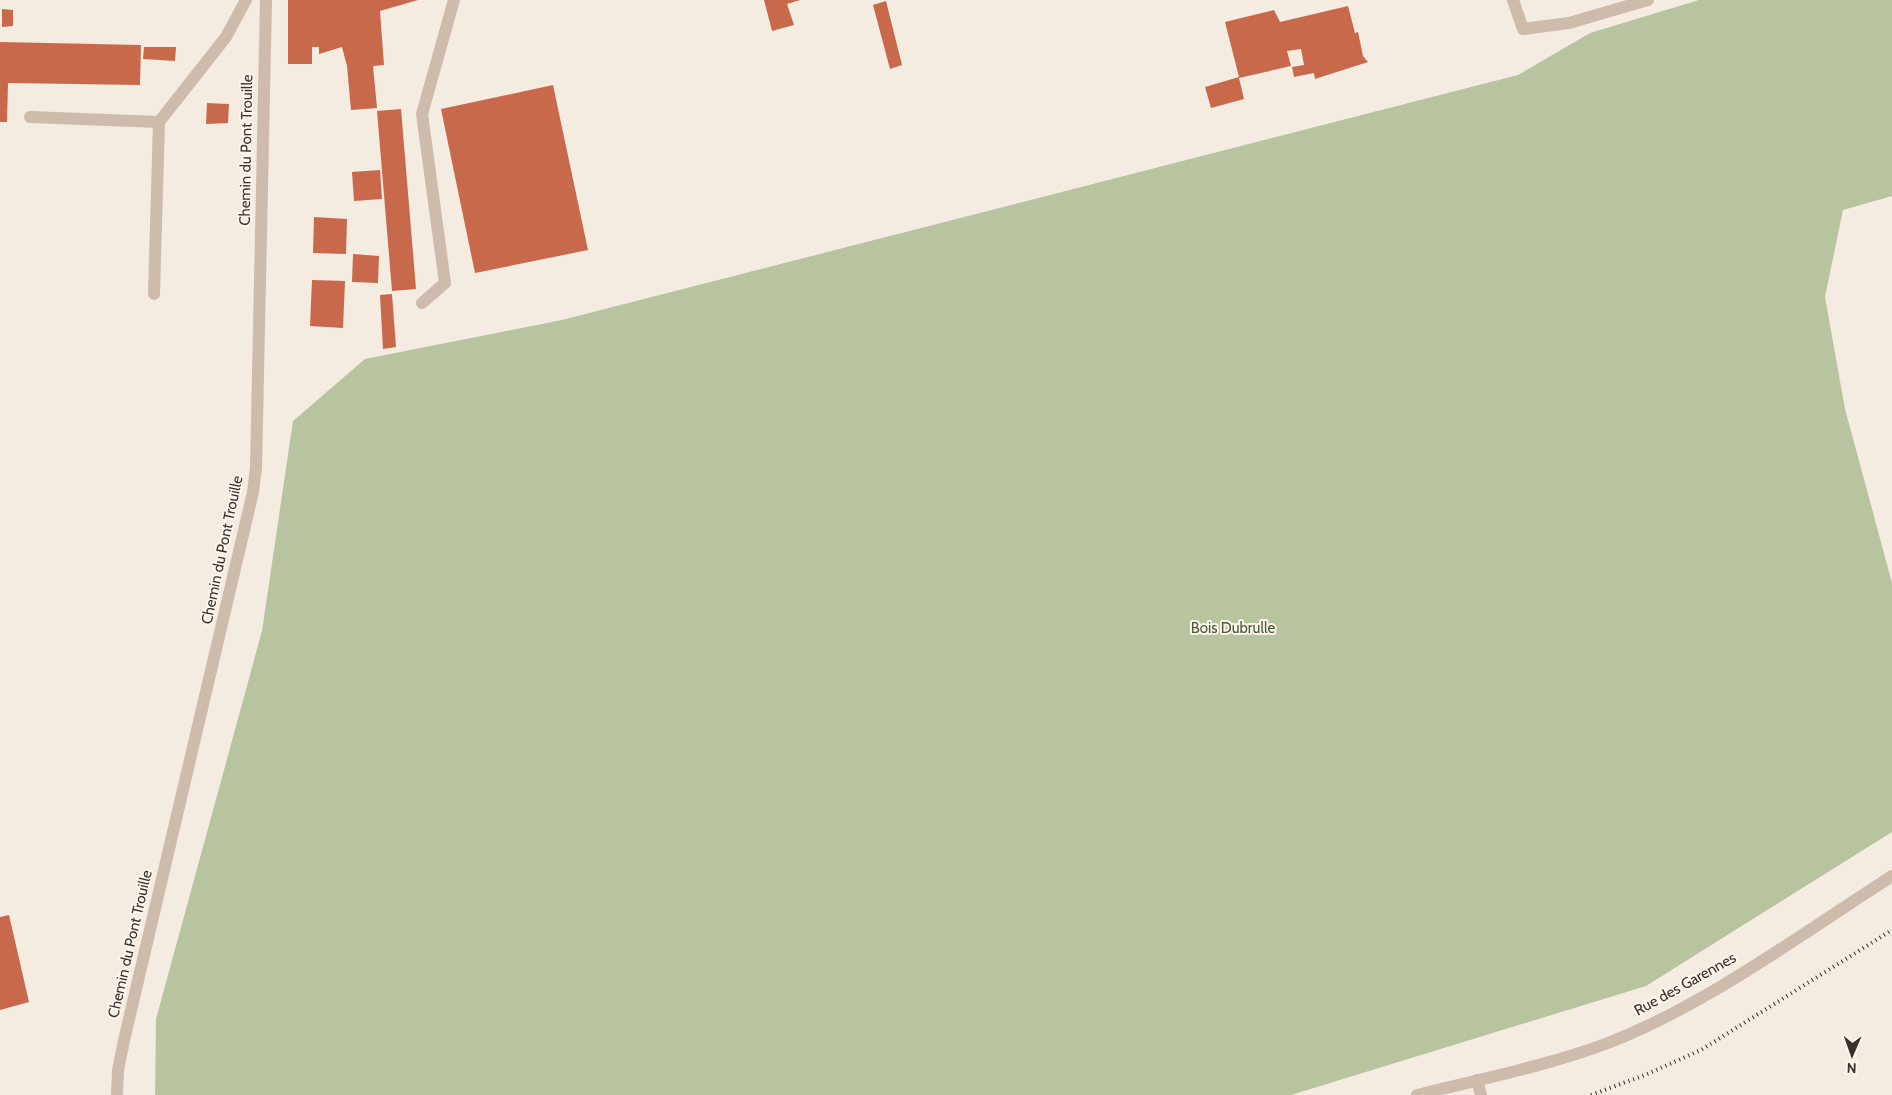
<svg xmlns="http://www.w3.org/2000/svg" width="1892" height="1095" font-family="Cabin,sans-serif">
  <style>
    .green { fill: #b8c4a0 }
    .building { fill: #c8694b }
    .lines { fill: none; stroke-linecap: round; stroke-linejoin: round }
    .service { stroke: #cdbbac; stroke-width: 12 }
    .minor { stroke: #cdbbac; stroke-width: 12 }
    .rail { stroke: #3b302b; stroke-width: 4; stroke-dasharray: 1 4; stroke-linecap: butt }
    .labels { text-anchor: middle; stroke-width: 4; stroke-linejoin: round; paint-order: stroke }
    .street-label { font-size: 15px; fill: #3b302b; stroke: #fbf5ee }
    .park-label { font-size: 15px; fill: #4a5a2e; stroke: #fbf5ee }
  </style>
  <rect width="100%" height="100%" fill="#f4ebe1"/>
  <polygon class="green" points="1699,0 1892,0 1892,196 1843,210 1825,297 1845,409 1892,583 1892,832 1646,986 1291,1095 155,1095 156,1019 262,631 293,421 365,359 562,320 1518,75 1590,33"/>
  <g class="building">
    <polygon points="288,0 418,0 380,11 384,65 373,66 377,108 351,110 347,66 342,47 319,54 319,47 312,47 312,64 288,64"/>
    <polygon points="764,0 800,0 787,4 794,25 772,31"/>
    <polygon points="886,1 902,65 890,69 873,5"/>
    <polygon points="1348,6 1355,33 1358,32 1363,56 1368,62 1315,79 1314,73 1294,77 1292,67 1304,65 1301,49 1287,51 1291,66 1239,78 1244,99 1211,108 1205,87 1239,77 1225,22 1274,10 1280,22"/>
    <polygon points="2,9 13,10 13,26 2,27"/>
    <polygon points="0,42 141,45 140,85 8,83 7,122 0,122"/>
    <polygon points="144,47 176,47 175,61 143,59"/>
    <polygon points="553,85 588,250 475,273 441,109"/>
    <polygon points="207,103 229,104 228,123 206,124"/>
    <polygon points="401,109 416,289 392,291 377,111"/>
    <polygon points="380,170 382,199 354,201 352,172"/>
    <polygon points="314,217 347,219 346,254 313,253"/>
    <polygon points="353,254 379,256 378,283 352,282"/>
    <polygon points="312,280 345,281 343,328 310,326"/>
    <polygon points="392,294 396,347 383,349 380,295"/>
    <polygon points="9,915 29,1002 0,1010 0,917"/>
  </g>
  <g class="lines">
    <g class="service">
      <polyline points="1513,0 1523,29 1569,23 1648,0"/>
      <polyline points="30,117 159,122"/>
      <polyline points="154,294 159,122 226,37 246,0"/>
      <polyline points="422,303 445,283 422,114 454,0"/>
      <polyline points="1477,1080 1481,1095"/>
    </g>
    <g class="minor">
      <polyline points="117,1095 118,1070 125,1036 253,492 256,468 266,0"/>
      <path d="M1417,1095C1480,1079 1547,1066 1608,1043C1706,1005 1803,933 1892,876"/>
    </g>
    <polyline class="rail" points="1591,1095 1645,1075 1701,1050 1892,930"/>
  </g>
  <g class="labels">
    <g class="street-label">
      <text transform="translate(246 150) rotate(-89)" y="5">Chemin du Pont Trouille</text>
      <text transform="translate(222 550) rotate(-78)" y="5">Chemin du Pont Trouille</text>
      <text transform="translate(130 944) rotate(-77)" y="5">Chemin du Pont Trouille</text>
      <text transform="translate(1685 984) rotate(-29)" y="5">Rue des Garennes</text>
    </g>
    <g class="park-label">
      <text x="1233" y="633">Bois Dubrulle</text>
    </g>
  </g>
  <g transform="translate(1852 1055) rotate(182)" stroke="#fbf5ee" stroke-width="4" paint-order="stroke">
  <path d="M0-4L9 19L0 12L-9 19Z" fill="#3b302b"/>
  <text y="-8" font-size="14" font-weight="bold" text-anchor="middle" fill="#3b302b">N</text>
  </g>
</svg>
